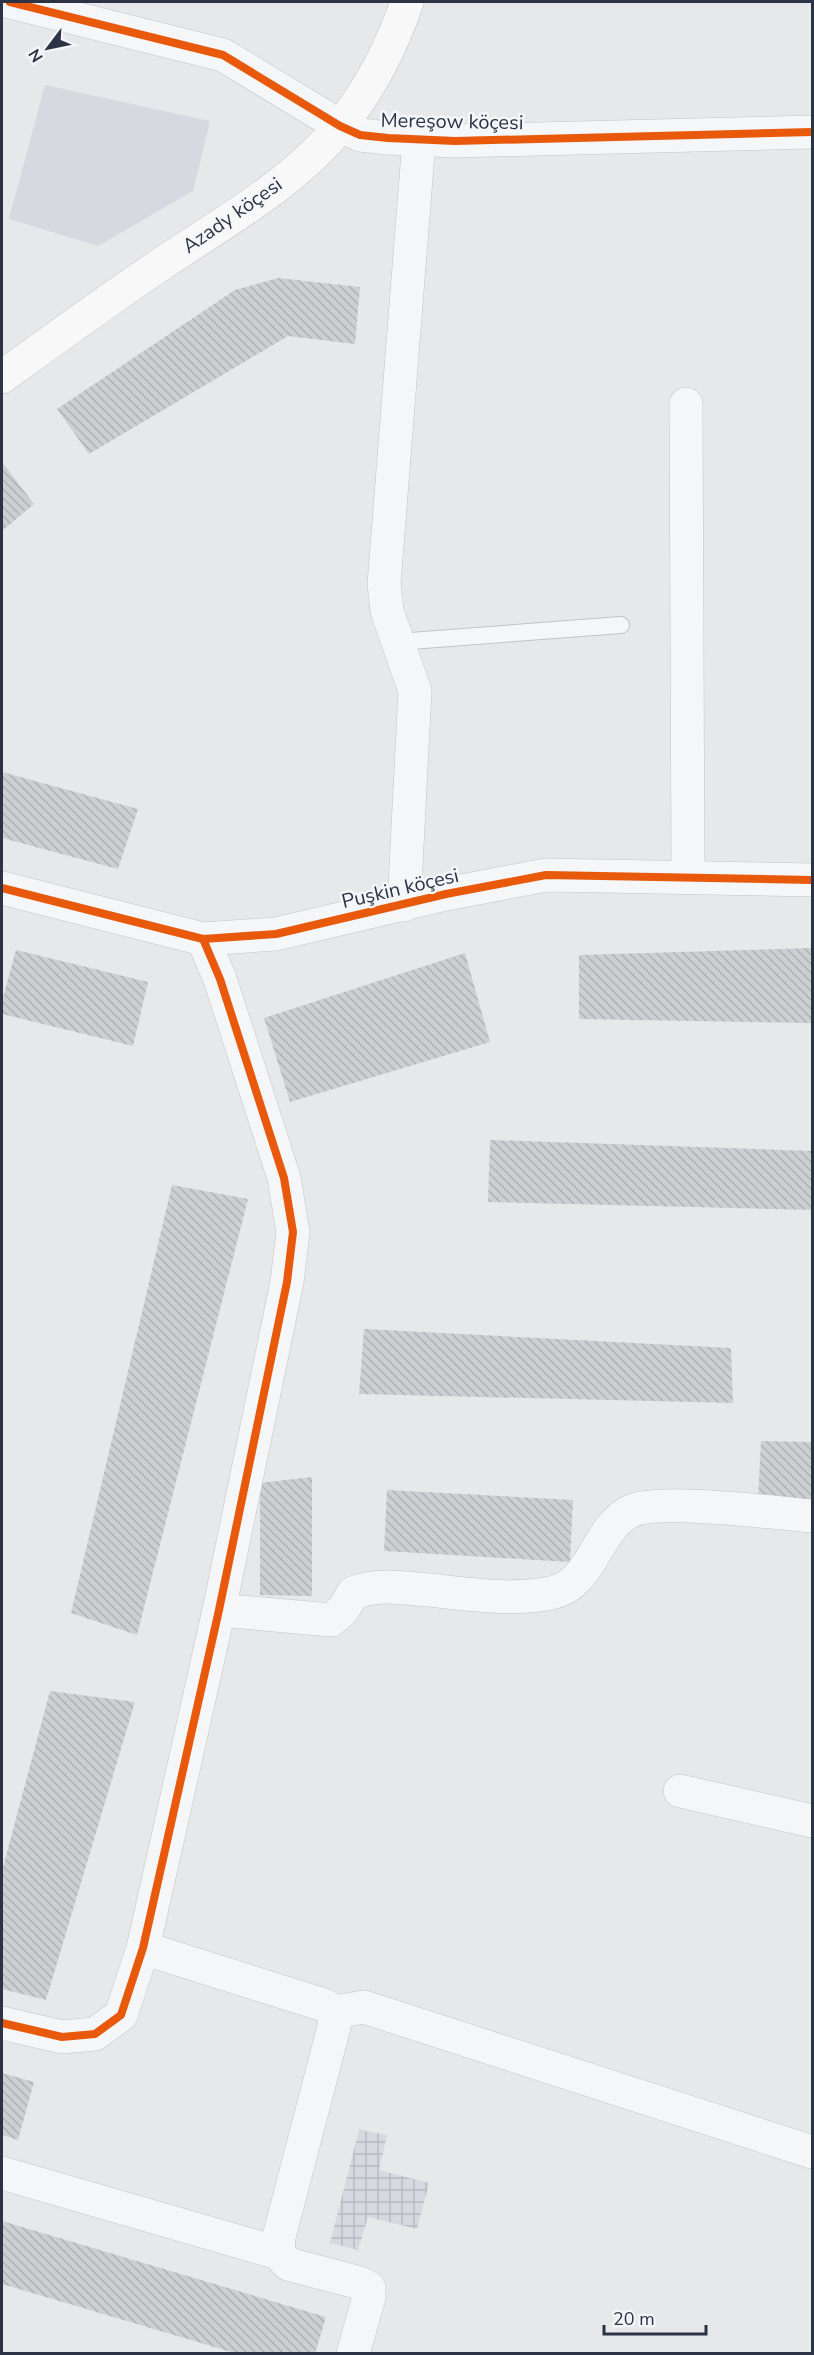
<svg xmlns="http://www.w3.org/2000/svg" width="814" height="2355" font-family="'Nunito Sans',sans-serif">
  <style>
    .built { fill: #d6d9df }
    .industrial { fill: url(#industrial-grid) }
    .building { fill: url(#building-back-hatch) }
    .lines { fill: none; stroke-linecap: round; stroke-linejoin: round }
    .service-casing { stroke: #c3c4c8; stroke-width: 18 }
    .minor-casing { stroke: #c3c4c8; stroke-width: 34 }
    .secondary-casing { stroke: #c3c4c8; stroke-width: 34 }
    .service { stroke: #f5f6f7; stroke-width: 16 }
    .minor { stroke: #f5f6f7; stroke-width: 33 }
    .secondary { stroke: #f8f8f8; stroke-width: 33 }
    .cycleway-casing { stroke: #f4f6f9; stroke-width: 11 }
    .cycleway { stroke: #e8590c; stroke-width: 8 }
    .labels { text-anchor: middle; stroke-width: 5; stroke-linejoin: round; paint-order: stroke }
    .street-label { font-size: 20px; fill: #2b3344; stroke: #f4f6f9 }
  </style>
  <defs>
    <pattern id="industrial-grid" width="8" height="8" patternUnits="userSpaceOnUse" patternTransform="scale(1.5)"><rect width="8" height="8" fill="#d6d9df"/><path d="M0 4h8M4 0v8" fill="none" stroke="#b8bbc1"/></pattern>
    <pattern id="building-back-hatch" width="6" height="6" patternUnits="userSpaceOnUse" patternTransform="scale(1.5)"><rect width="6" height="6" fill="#cdcfd2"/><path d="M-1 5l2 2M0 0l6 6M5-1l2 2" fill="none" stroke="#b0b2b6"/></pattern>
  </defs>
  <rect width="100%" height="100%" fill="#e6e8ea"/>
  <polygon class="built" points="45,85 210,121 193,191 98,246 9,219"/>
  <polygon class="industrial" points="359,2130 387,2135 379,2170 429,2183 417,2229 368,2217 358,2250 330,2243"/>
  <g class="building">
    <polygon points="278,278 360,287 355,344 288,336 89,454 57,409 235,290"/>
    <polygon points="2,462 34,504 2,531"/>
    <polygon points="2,772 138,809 118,869 2,838"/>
    <polygon points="812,948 812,1023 579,1019 579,955"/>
    <polygon points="16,950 148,982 133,1046 2,1014 2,1001"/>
    <polygon points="465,953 490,1042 290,1102 264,1018"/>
    <polygon points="490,1140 812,1151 812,1210 488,1202"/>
    <polygon points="172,1185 248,1199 137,1635 71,1613"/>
    <polygon points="364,1329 731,1348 733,1403 359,1394"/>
    <polygon points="761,1441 812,1442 812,1502 758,1499"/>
    <polygon points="312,1477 312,1596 260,1595 260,1483"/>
    <polygon points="387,1490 573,1500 570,1562 384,1551"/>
    <polygon points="50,1691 135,1702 46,2000 2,1989 2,1871"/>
    <polygon points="2,2073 34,2082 18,2140 2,2135"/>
    <polygon points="2,2221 326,2317 315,2354 238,2354 2,2284"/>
  </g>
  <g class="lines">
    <g class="service-casing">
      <polyline id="service" points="397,642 621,625"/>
    </g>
    <g class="minor-casing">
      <g id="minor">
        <polyline points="10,2 223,55 340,126 360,135 388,138 455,141 812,132"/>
        <polyline points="686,404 688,877"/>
        <polyline points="2,888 203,939 276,934 446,894 546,875 812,880"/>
        <polyline points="404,905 415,691 387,611 384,584 419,140"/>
        <path d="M219,1610L331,1620L343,1610L353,1593C379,1583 402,1588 429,1590C469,1594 511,1601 551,1593C593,1585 595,1529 631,1511C659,1498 777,1513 812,1516"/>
        <polyline points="680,1791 812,1821"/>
        <polyline points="143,1948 324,2005 335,2012 364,2007 812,2152"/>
        <polyline points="2,2023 62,2037 95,2034 121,2015 143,1948 219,1610 287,1282 293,1232 284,1178 220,979 203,939"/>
        <polyline points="2,2173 278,2253 288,2264 360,2283 369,2288 369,2297 353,2354"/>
        <polyline points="278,2253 279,2237 334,2027 335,2012"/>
      </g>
    </g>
    <g class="secondary-casing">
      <path id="secondary" d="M2,377C53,340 105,302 157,267C220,224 293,185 341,125C370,89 392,46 407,2"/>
    </g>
    <use href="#service" class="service"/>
    <use href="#minor" class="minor"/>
    <use href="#secondary" class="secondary"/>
    <g class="cycleway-casing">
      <g id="cycleway">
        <polyline points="10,2 223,55 340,126 360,135 388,138 455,141 812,132"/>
        <polyline points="2,888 203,939 276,934 446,894 546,875 812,880"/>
        <polyline points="2,2023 62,2037 95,2034 121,2015 143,1948 219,1610 287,1282 293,1232 284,1178 220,979 203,939"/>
      </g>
    </g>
    <use href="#cycleway" class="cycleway"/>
  </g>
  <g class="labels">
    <g class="street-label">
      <text transform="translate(452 121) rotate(1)" y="7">Mereşow köçesi</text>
      <text transform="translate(232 215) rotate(-35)" y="7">Azady köçesi</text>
      <text transform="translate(400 888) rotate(-13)" y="7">Puşkin köçesi</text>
    </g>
  </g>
  <rect width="814" height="2355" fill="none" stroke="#2b3344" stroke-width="6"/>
  <g transform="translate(48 48) rotate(238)" stroke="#f4f6f9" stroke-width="4.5" paint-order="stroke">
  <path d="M0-4.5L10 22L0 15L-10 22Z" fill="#2b3344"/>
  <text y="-9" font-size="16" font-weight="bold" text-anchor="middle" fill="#2b3344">N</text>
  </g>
  <path d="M604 2325v9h102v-9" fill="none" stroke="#2b3344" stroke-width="3"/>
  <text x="613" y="2325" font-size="18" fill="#2b3344" stroke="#f4f6f9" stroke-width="4.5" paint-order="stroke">20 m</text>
</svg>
